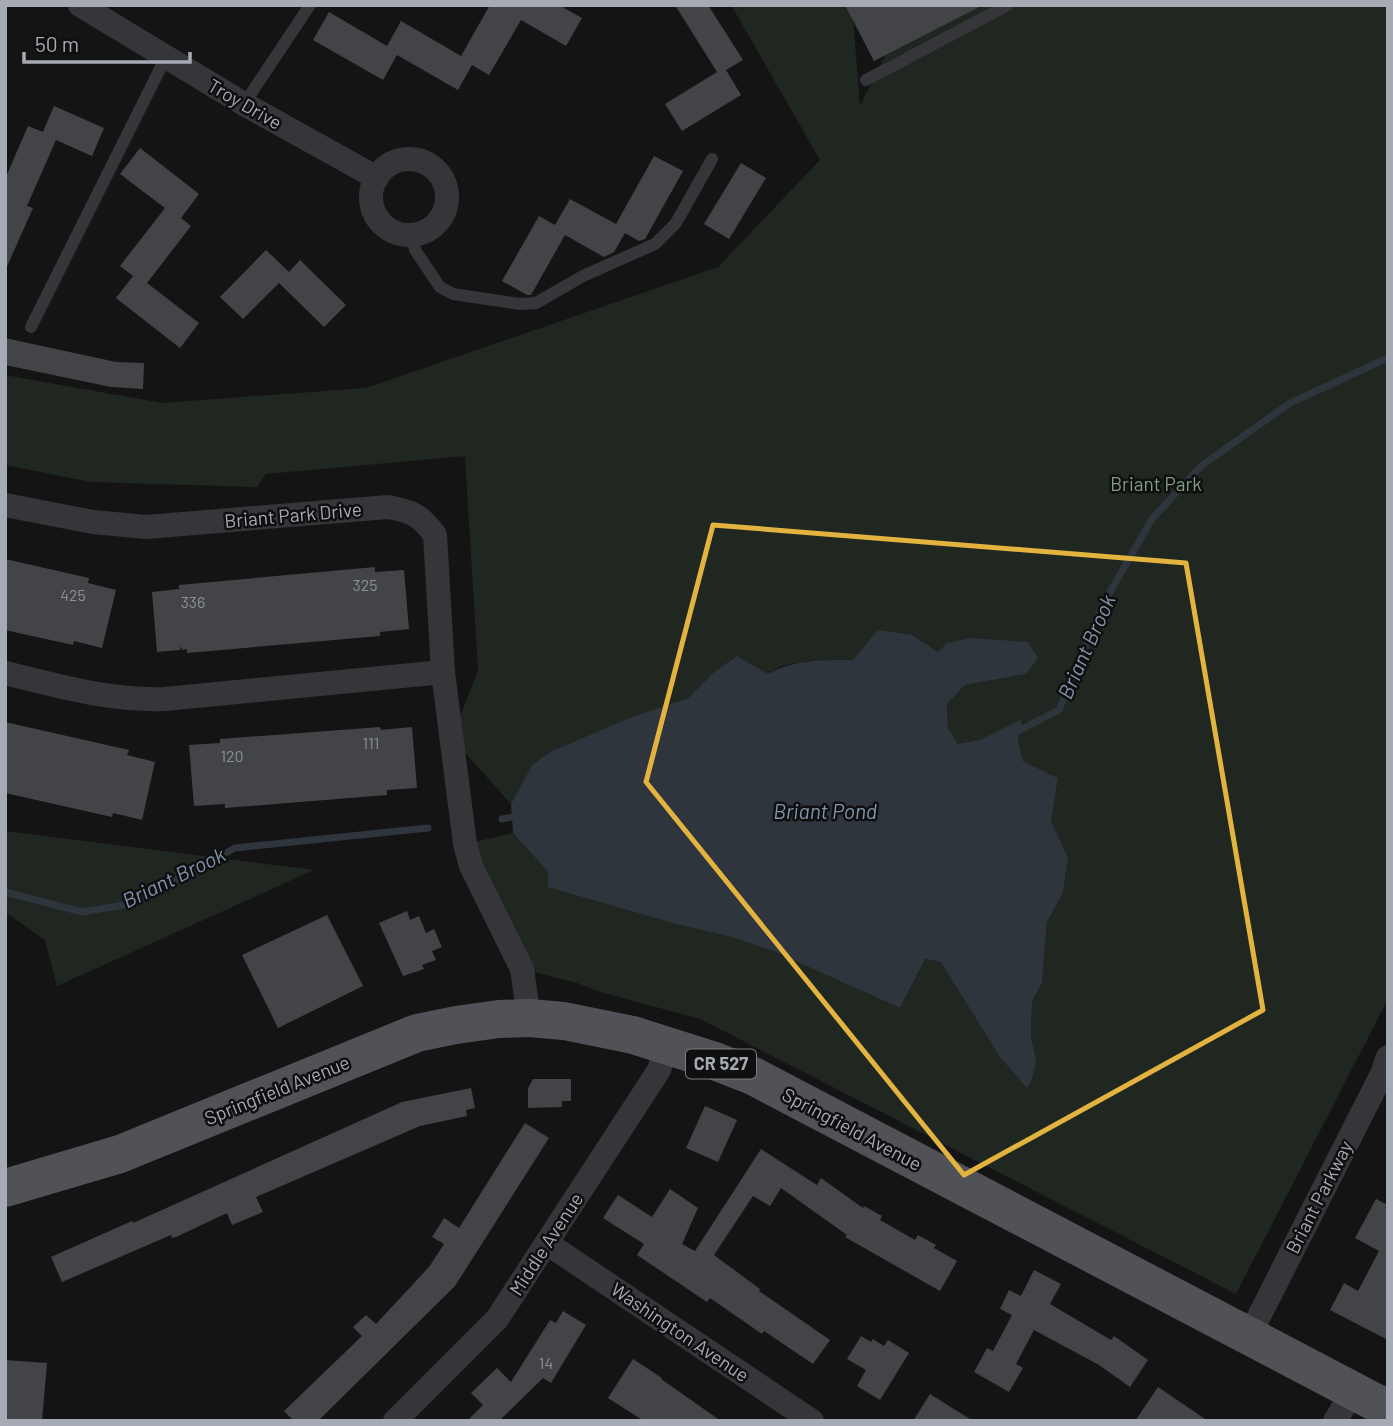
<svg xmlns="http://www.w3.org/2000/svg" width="1393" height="1426" font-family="Barlow,sans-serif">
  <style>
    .green { fill: #202721 }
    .water { fill: #2e353d }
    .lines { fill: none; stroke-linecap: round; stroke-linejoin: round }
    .stream { stroke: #2e353d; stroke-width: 7 }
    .building { fill: #434448 }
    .lane { stroke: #35353a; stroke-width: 12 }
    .street { stroke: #35353a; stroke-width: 24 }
    .primary { stroke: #515258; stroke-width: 38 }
    .marked { fill: none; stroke: #e2b33f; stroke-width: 5; stroke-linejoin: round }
    .labels { text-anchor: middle; stroke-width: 5; stroke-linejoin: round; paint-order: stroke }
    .number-label { font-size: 16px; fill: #8d9099 }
    .shield { fill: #0f0f10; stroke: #797c83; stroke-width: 2 }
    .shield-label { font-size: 18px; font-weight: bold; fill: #a6aab4 }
    .street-label { font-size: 19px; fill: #a6aab4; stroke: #0f0f10 }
    .park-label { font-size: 19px; fill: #7f9e82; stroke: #0f0f10 }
    .water-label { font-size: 21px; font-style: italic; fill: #8096ad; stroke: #0f0f10 }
  </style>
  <rect width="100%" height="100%" fill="#141415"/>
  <g class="green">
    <polygon points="731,5 852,5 860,106 911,5 1388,5 1388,999 1236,1294 700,1019 597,991 577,983 522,969 465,844 513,833 548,872 680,925 732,937 773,951 900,1008 925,959 941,962 966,1000 1036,1061 1031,1036 1032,1001 1042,983 1047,922 1063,893 1068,857 1051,821 1058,778 1023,761 1018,742 1022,719 979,740 958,744 948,728 947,704 965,685 1026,674 938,652 912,635 853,660 808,661 781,666 768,674 713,673 688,698 629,718 550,752 532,765 511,804 452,738 478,670 465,456 266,474 257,487 91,482 5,465 5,375 162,403 366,388 718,267 820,160"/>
    <polygon points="5,831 314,870 57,986 45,940 5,912"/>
  </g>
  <path class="water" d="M878,630L912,635L938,652L947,643L972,638L1028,642L1038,658L1026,674L965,685L947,704L948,728L958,744L979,740L1022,719L1018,742L1023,761L1058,778L1051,821L1068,857L1063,893L1047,922L1042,983L1032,1001L1031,1036L1036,1061L1032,1079L1027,1088L1000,1057L941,962L925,959L900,1008L773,951L732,937L680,925L548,887V872L513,833L511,804L532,765L550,752L629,718L688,698L713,673L737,656L768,674C795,659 823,660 853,660Z"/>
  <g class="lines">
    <g class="stream">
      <polyline points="1014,733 1059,710 1102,606 1152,519 1201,466 1290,403 1388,358"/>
      <polyline points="502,819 518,816"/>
      <polyline points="5,892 82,912 130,904 235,848 428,828"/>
    </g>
  </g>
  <g class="building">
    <polygon points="490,5 559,5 582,18 566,46 521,20 489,75 472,65 458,90 397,55 383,80 313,40 329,12 387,46 401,21 461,56"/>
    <polygon points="675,5 708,5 743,60 726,70 741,95 682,131 665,104 717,72"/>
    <polygon points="845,5 983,5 874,61"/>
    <polygon points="54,106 104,128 92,156 56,140 27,206 33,208 5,271 5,179 28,126 43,132"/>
    <polygon points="140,148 199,194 181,218 191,226 147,283 199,323 180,348 116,298 133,276 120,266 165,208 120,174"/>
    <polygon points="654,156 683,171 645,239 639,241 625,233 614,252 604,257 565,235 531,295 527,295 502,281 539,216 555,225 570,199 616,224"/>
    <polygon points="741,163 766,178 729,239 704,224"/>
    <polygon points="266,250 289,272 300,260 346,305 324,327 279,283 243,319 220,297"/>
    <polygon points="5,338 116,362 144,363 143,389 111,387 5,365"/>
    <polygon points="5,559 89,578 88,583 116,590 102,648 74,641 73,645 5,630"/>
    <polygon points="375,567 375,572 404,570 409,629 380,632 380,636 187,653 187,649 182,650 181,646 180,650 157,652 152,592 179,589 179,585"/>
    <polygon points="5,722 129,750 127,755 155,762 142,820 113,813 112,817 5,793"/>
    <polygon points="380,727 381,730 412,727 417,788 387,790 387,795 225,808 225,804 194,806 189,745 220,743 220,739"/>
    <polygon points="407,911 410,920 419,916 426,933 434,929 442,947 432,951 436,960 422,965 424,969 403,976 379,923"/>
    <polygon points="327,915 363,986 278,1028 242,955"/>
    <polygon points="533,1079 571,1079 571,1101 562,1101 562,1107 528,1108 528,1088"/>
    <polygon points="471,1088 475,1108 466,1110 467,1116 420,1126 256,1197 263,1212 232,1225 227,1213 176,1237 172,1238 171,1235 62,1282 51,1257 132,1221 133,1223 402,1102"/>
    <polygon points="705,1106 737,1120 718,1162 686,1148"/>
    <polygon points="525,1123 549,1138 455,1286 318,1421 294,1421 284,1411 362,1336 353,1327 366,1315 376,1324 429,1267 444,1244 432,1237 444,1218 459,1228"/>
    <polygon points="761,1149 817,1185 821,1178 863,1208 864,1206 882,1216 880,1220 915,1240 918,1235 936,1245 934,1248 957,1261 940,1291 845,1237 847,1235 781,1188 770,1206 753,1196 714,1255 760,1289 759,1291 830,1340 813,1364 764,1331 762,1334 710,1298 707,1302 637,1255 644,1244 603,1218 618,1195 652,1217 670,1189 698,1208 682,1244 695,1251"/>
    <polygon points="1376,1199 1388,1205 1388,1340 1330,1310 1344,1283 1358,1291 1379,1251 1355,1238"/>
    <polygon points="1034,1270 1061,1284 1050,1304 1111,1340 1114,1336 1148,1360 1130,1387 1099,1365 1034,1330 1016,1364 1023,1368 1009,1392 974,1372 987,1348 993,1351 1012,1315 1000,1309 1009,1290 1021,1296"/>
    <polygon points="563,1311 586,1325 551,1383 543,1378 499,1421 467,1421 483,1405 471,1393 497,1368 511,1382 550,1320 556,1323"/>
    <polygon points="861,1336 871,1342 873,1339 884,1346 888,1340 909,1353 880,1400 857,1386 866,1370 847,1359"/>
    <polygon points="633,1359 662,1378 661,1379 721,1421 644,1421 608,1398"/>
    <polygon points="5,1360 47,1363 42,1421 5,1421"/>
    <polygon points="1158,1387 1208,1421 1135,1421"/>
    <polygon points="930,1394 973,1421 913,1421"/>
  </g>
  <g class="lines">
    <g class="lane">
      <polyline points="866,80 1008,5"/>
      <polyline points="244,104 310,5"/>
      <polyline points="413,235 415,250 440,287 453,294 520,304 536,303 583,276 655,244 676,223 712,159"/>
      <polyline points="31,327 166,57"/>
    </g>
    <g class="street">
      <polyline points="80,5 244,104 377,178"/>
      <circle cx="409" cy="197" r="38"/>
      <path d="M5,505L93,522L146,527L388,507C412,511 420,515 435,535L443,672L465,844L471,866L522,969L529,1018"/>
      <path d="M5,673C59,686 109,701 165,699L443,672"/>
      <polyline points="548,1244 812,1421"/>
      <polyline points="1249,1336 1382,1074 1388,1057"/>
      <polyline points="395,1421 497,1319 659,1070 667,1046"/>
      <polyline points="1335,1421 1353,1391"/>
    </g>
    <polyline class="primary" points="5,1188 120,1154 417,1033 456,1025 499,1019 529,1018 564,1021 633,1035 712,1060 753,1076 1388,1409"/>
  </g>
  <path class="marked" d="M713,525L1186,563L1263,1010L964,1175L646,782Z"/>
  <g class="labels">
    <g class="number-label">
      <text x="365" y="591">325</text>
      <text x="73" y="601">425</text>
      <text x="193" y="608">336</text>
      <text x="371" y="749">111</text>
      <text x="232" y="762">120</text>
      <text x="546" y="1369">14</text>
    </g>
    <rect class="shield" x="686" y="1049.5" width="70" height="29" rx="5"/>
    <g class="shield-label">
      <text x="721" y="1070">CR 527</text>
    </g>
    <g class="street-label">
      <text transform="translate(245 104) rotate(30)" y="7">Troy Drive</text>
      <text transform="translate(293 515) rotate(-5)" y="7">Briant Park Drive</text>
      <text transform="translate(277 1090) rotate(-22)" y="7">Springfield Avenue</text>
      <text transform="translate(852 1129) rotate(28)" y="7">Springfield Avenue</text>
      <text transform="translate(1319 1197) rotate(-63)" y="7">Briant Parkway</text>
      <text transform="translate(546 1244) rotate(-57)" y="7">Middle Avenue</text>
      <text transform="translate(680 1332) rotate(34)" y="7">Washington Avenue</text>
    </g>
    <g class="park-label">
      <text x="1156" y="491">Briant Park</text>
    </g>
    <g class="water-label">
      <text transform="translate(1087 647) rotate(-66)" y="7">Briant Brook</text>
      <text x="825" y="819">Briant Pond</text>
      <text transform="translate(174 878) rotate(-26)" y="7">Briant Brook</text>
    </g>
  </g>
  <rect width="1393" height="1426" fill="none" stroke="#a6aab4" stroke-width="14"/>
  <path d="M24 52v10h166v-10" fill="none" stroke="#a6aab4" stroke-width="3.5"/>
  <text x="35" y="52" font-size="21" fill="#a6aab4" stroke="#0f0f10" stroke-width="5" paint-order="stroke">50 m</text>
</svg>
